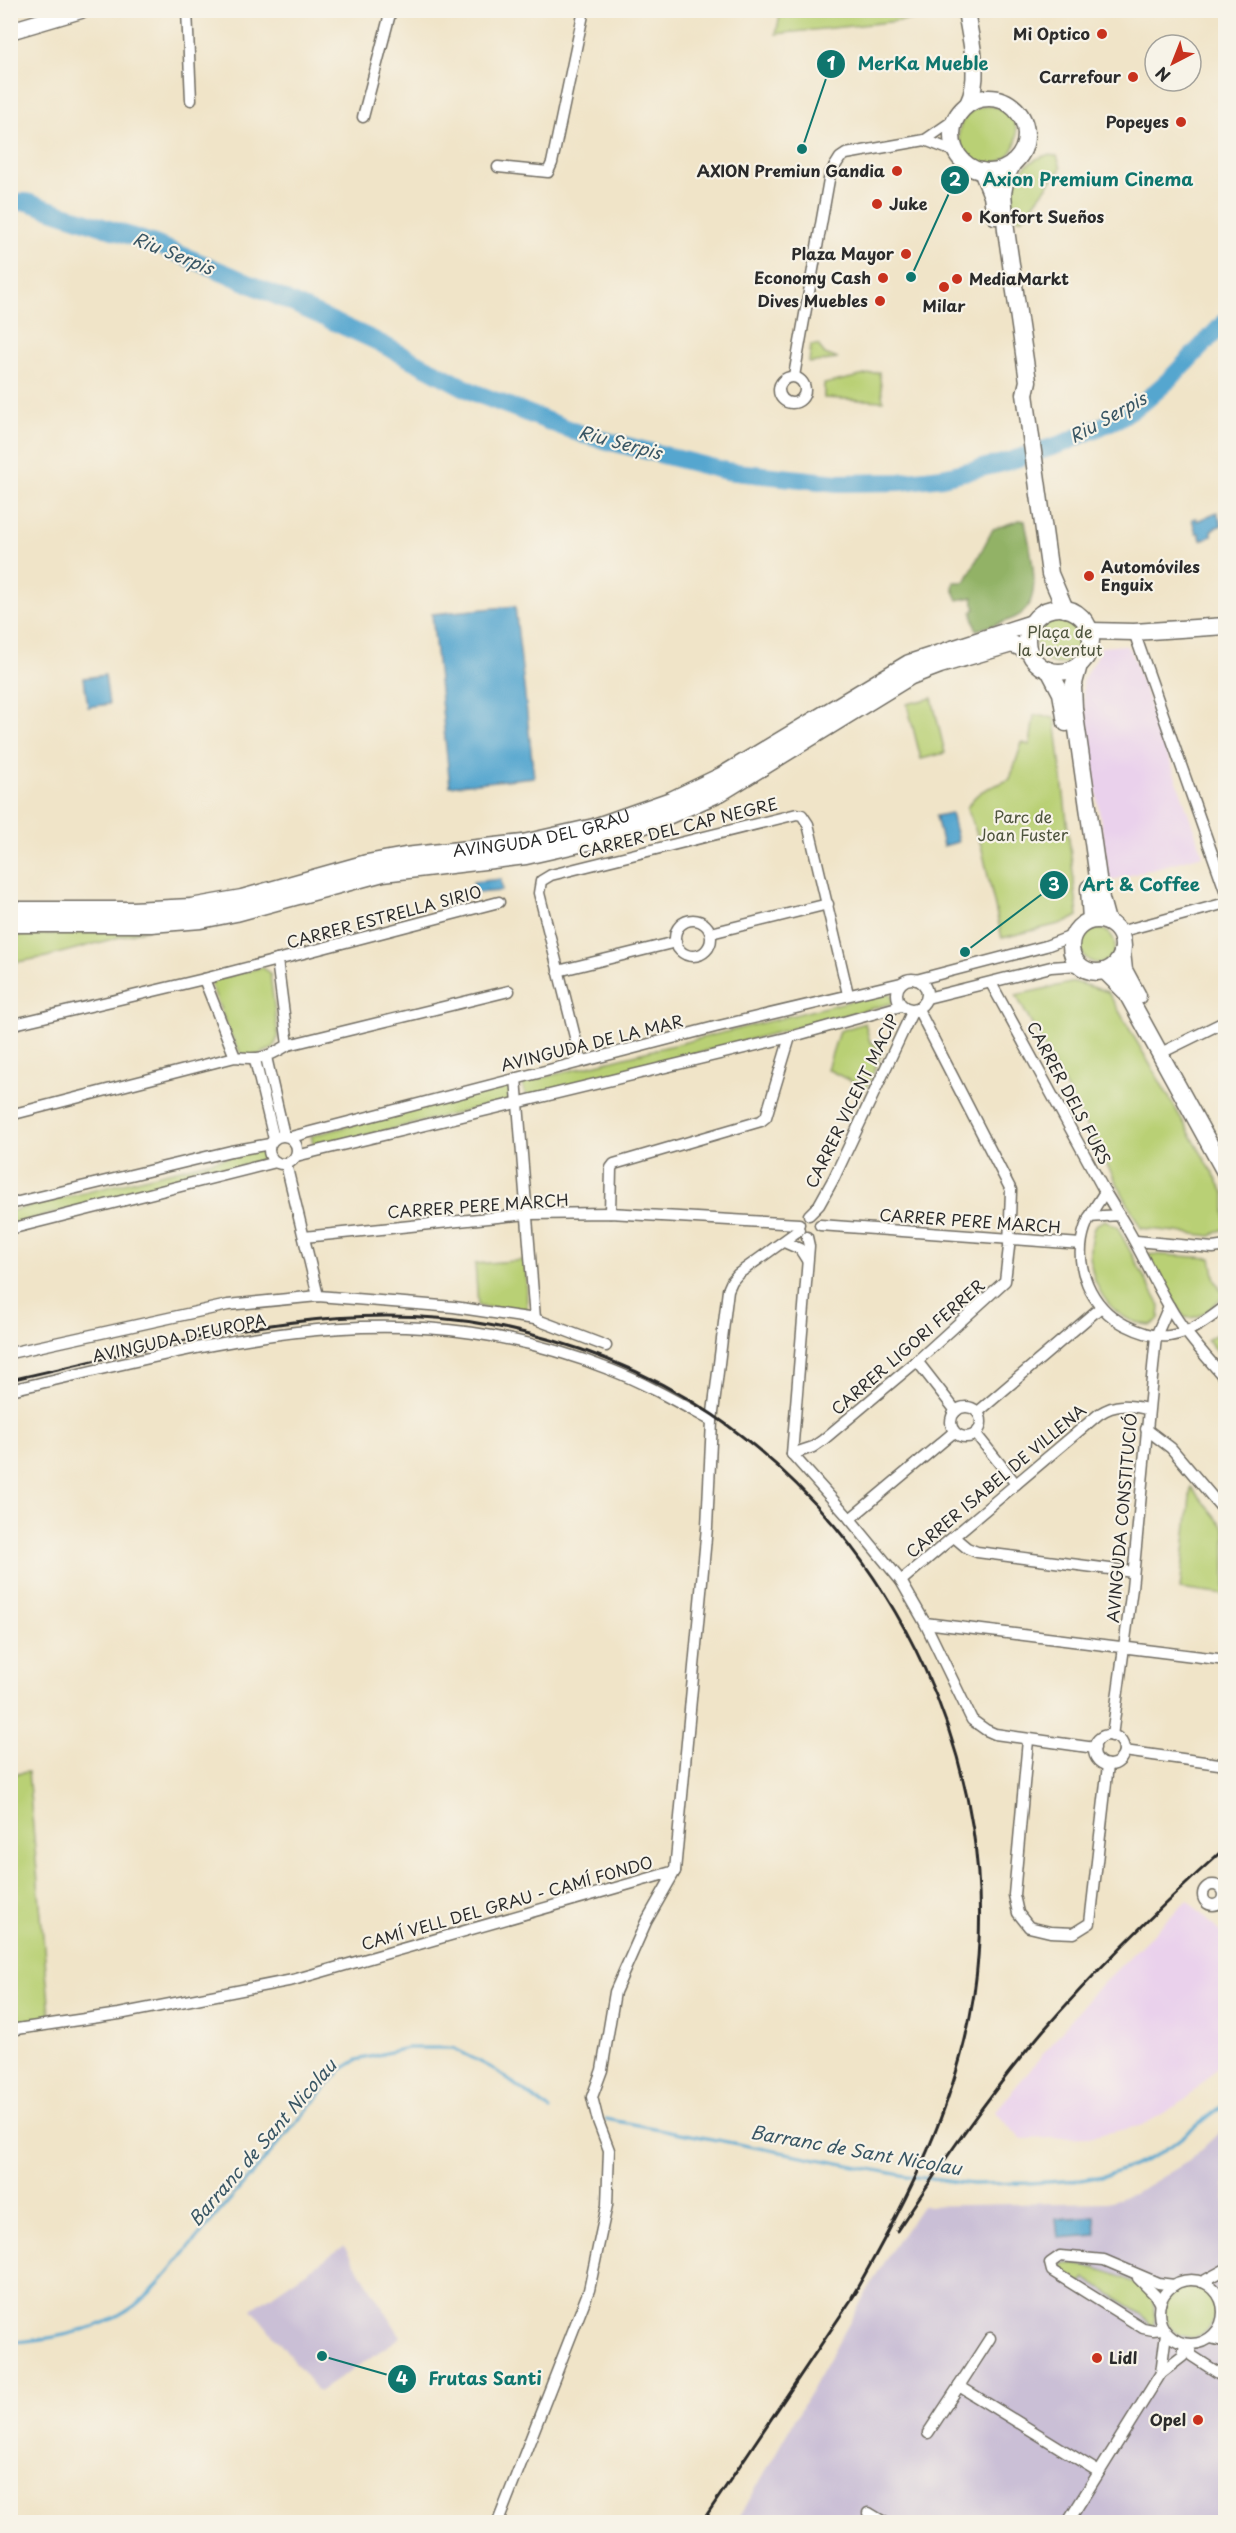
<svg xmlns="http://www.w3.org/2000/svg" width="1236" height="2533" font-family="'Playpen Sans',sans-serif">
  <style>
    .built { fill: #ead1ec }
    .industrial { fill: #cabfd6 }
    .green { fill: #b9d074; stroke: #727e50; stroke-width: 1.5 }
    .forest { fill: #92b266; stroke: #5e6e48; stroke-width: 1.5 }
    .water { fill: #54a6cf; stroke: #40687d; stroke-width: 1.5 }
    .lines { fill: none; stroke-linecap: round; stroke-linejoin: round }
    .stream { stroke: #54a6cf; stroke-width: 3 }
    .river { stroke: #54a6cf; stroke-width: 18 }
    .street-casing { stroke: #706c62; stroke-width: 13 }
    .secondary-casing { stroke: #706c62; stroke-width: 19 }
    .street { stroke: #fff; stroke-width: 10 }
    .secondary { stroke: #fff; stroke-width: 16 }
    .rail { stroke: #2b2b2b; stroke-width: 3 }
    .poi-dot { fill: #c8321e; stroke: #f7f3e8; stroke-width: 2 }
    .labels { text-anchor: middle; stroke-width: 4.5; stroke-linejoin: round; paint-order: stroke }
    .poi-label { font-size: 16px; font-weight: bold; fill: #2b2b2b; stroke: #f7f3e8; text-anchor: end }
    .park-label { font-size: 16px; fill: #4e543d; stroke: #f7f3e8 }
    .street-label { font-size: 16px; fill: #2b2b2b; stroke: #f7f3e8 }
    .water-label { font-size: 18px; font-style: italic; fill: #395664; stroke: #f7f3e8 }
    .leader { fill: none; stroke: #0f766e; stroke-width: 2 }
    .callout-dot { fill: #0f766e; stroke: #f7f3e8; stroke-width: 2 }
    .mark-label { font-size: 18px; text-anchor: middle; font-weight: bold; fill: #fff }
    .callout-label { font-size: 18px; text-anchor: middle; font-weight: bold; fill: #0f766e; stroke: #f7f3e8; stroke-width: 4.5; stroke-linejoin: round; paint-order: stroke }
  </style>
  <rect width="100%" height="100%" fill="#f7f3e8"/>
  <filter id="ink" filterUnits="userSpaceOnUse"><feTurbulence type="fractalNoise" baseFrequency=".0167" numOctaves="2"/><feDisplacementMap in="SourceGraphic" scale="12" xChannelSelector="R" yChannelSelector="G"/><feConvolveMatrix kernelMatrix="1 2 1 2 8 2 1 2 1" color-interpolation-filters="sRGB"/></filter>
  <filter id="wash" filterUnits="userSpaceOnUse"><feTurbulence type="fractalNoise" baseFrequency=".008" numOctaves="4" result="noise"/><feDisplacementMap in="SourceGraphic" scale="24" xChannelSelector="R" yChannelSelector="G"/><feGaussianBlur stdDeviation="1.35" result="paint"/><feColorMatrix in="noise" values="0 0 0 0 0 0 0 0 0 0 0 0 0 0 0 0 0 1.4 0 .05"/><feComposite in="paint" operator="in"/></filter>
  <g filter="url(#wash)">
    <rect width="100%" height="100%" fill="#f0e4c8"/>
    <g class="built">
      <polygon points="1124,645 1131,650 1203,855 1109,881 1083,697 1083,679 1096,659 1101,647"/>
      <polygon points="1187,1900 1225,1937 1225,2060 1184,2101 1143,2125 1089,2137 1021,2139 995,2112 1092,1994"/>
    </g>
    <g class="industrial">
      <polygon points="1225,2127 1225,2522 737,2522 886,2258 922,2206 1107,2202 1134,2194 1189,2161"/>
      <polygon points="344,2246 401,2337 319,2392 252,2309"/>
    </g>
    <g class="green">
      <polygon points="781,11 955,10 955,15 776,34"/>
      <circle cx="988" cy="135" r="29"/>
      <path d="M1047,155L1057,156L1061,168L1023,218H1015C1010,187 1012,166 1047,155Z"/>
      <polygon points="811,345 818,345 825,354 838,359 809,363"/>
      <polygon points="879,372 883,401 824,398 824,384"/>
      <circle cx="1059" cy="641" r="23"/>
      <polygon points="932,698 945,753 921,759 907,704"/>
      <path d="M1034,715L1055,718L1078,916L1067,922L1002,938L981,845L967,808C978,787 991,789 1010,779L1022,743L1030,745Z"/>
      <polygon points="149,929 46,957 11,963 11,936"/>
      <circle cx="1098" cy="946" r="17"/>
      <polygon points="262,967 270,974 278,1036 274,1048 258,1055 242,1055 230,1034 211,985 213,980"/>
      <polygon points="1075,982 1108,992 1225,1194 1225,1228 1211,1236 1141,1228 1016,995"/>
      <polygon points="886,992 891,995 893,1003 529,1096 525,1093 523,1086 525,1082"/>
      <polygon points="865,1023 870,1042 883,1050 866,1089 827,1069 839,1031"/>
      <polygon points="508,1084 514,1085 514,1099 315,1148 311,1136"/>
      <polygon points="261,1149 263,1159 261,1161 11,1224 11,1211"/>
      <path d="M1105,1220L1117,1227L1160,1306L1159,1319L1151,1325C1103,1323 1079,1265 1095,1225Z"/>
      <path d="M1148,1254L1211,1258L1215,1280L1224,1295C1213,1306 1201,1321 1184,1317Z"/>
      <polygon points="526,1260 527,1313 478,1306 475,1264"/>
      <polygon points="1225,1329 1225,1362 1207,1340"/>
      <polygon points="1191,1487 1225,1529 1225,1595 1180,1589"/>
      <polygon points="28,1772 51,2025 11,2030 11,1775"/>
      <path d="M1064,2263C1086,2265 1145,2278 1153,2301C1155,2308 1154,2318 1154,2325H1150L1143,2315L1085,2278L1081,2284L1065,2272L1061,2266Z"/>
      <circle cx="1190" cy="2312" r="25"/>
    </g>
    <path class="forest" d="M1020,520L1025,521C1029,548 1047,603 1016,617C1004,623 989,626 976,630L972,612L975,609L973,597L958,600L953,589L954,582H965L993,529Z"/>
    <g class="water">
      <polygon points="1217,512 1222,525 1212,529 1212,536 1201,540 1199,533 1196,533 1192,519 1196,518 1197,521"/>
      <polygon points="515,606 534,777 450,786 432,614"/>
      <polygon points="105,675 109,704 88,707 84,678"/>
      <polygon points="951,813 958,842 943,846 936,816"/>
      <polygon points="501,879 502,891 474,893 473,882"/>
      <polygon points="1095,2216 1096,2235 1058,2238 1056,2219"/>
    </g>
    <g class="lines">
      <g class="stream">
        <polyline points="606,2119 907,2176 973,2184 1028,2183 1081,2180 1108,2175 1132,2166 1153,2157 1172,2145 1226,2103"/>
        <path d="M10,2342C45,2341 86,2332 117,2317C152,2299 176,2262 201,2233C248,2179 295,2125 341,2070L357,2060L407,2048H453L492,2068L550,2110"/>
      </g>
      <polyline class="river" points="10,202 27,202 155,244 230,275 374,340 475,393 584,435 726,471 838,483 900,482 942,477 1003,463 1064,443 1119,418 1145,401 1170,379 1226,321"/>
    </g>
  </g>
  <g filter="url(#ink)">
    <g class="lines">
      <g class="street-casing">
        <g id="street">
          <polyline points="187,10 191,100"/>
          <polyline points="363,117 391,10"/>
          <polyline points="925,140 956,152"/>
          <polyline points="498,167 548,172 552,163 584,10"/>
          <polyline points="794,376 830,174 840,158 846,154 925,140 954,120"/>
          <circle cx="792" cy="390" r="13"/>
          <polyline points="1134,632 1226,893"/>
          <circle cx="693" cy="938" r="18"/>
          <polyline points="1119,932 1226,903"/>
          <polyline points="711,933 828,904"/>
          <polyline points="277,960 499,902"/>
          <polyline points="558,971 676,942"/>
          <circle cx="912" cy="994" r="15"/>
          <polyline points="916,980 1046,946 1072,936"/>
          <path d="M991,983L1105,1192C1097,1204 1089,1215 1085,1228C1072,1266 1091,1307 1125,1325C1139,1332 1154,1338 1169,1336C1191,1333 1209,1319 1226,1306"/>
          <polyline points="927,998 1051,967 1079,965"/>
          <polyline points="10,1025 204,979"/>
          <polyline points="288,1045 509,991"/>
          <polyline points="1167,1050 1226,1021"/>
          <polyline points="266,1057 284,1135"/>
          <polyline points="255,1060 274,1139"/>
          <polyline points="581,1061 539,893 541,881 551,875 797,814 802,815 808,824 848,994"/>
          <polyline points="516,1078 535,1319"/>
          <path d="M14,1114L235,1057C259,1060 267,1058 288,1045L277,960L204,979L235,1057"/>
          <circle cx="283" cy="1150" r="14"/>
          <polyline points="291,1137 715,1027 901,983"/>
          <polyline points="296,1156 790,1037 901,1006"/>
          <polyline points="286,1164 318,1296"/>
          <polyline points="1105,1192 1119,1215"/>
          <polyline points="10,1204 231,1151 270,1144"/>
          <polyline points="610,1213 611,1168 614,1164 761,1121 766,1117 790,1037"/>
          <polyline points="809,1215 819,1205 834,1178 913,1010"/>
          <path d="M1089,1217L1119,1215C1138,1244 1151,1276 1169,1306C1184,1333 1206,1356 1226,1380"/>
          <polyline points="820,1225 1081,1244"/>
          <polyline points="10,1229 276,1162"/>
          <polyline points="304,1237 527,1214 610,1213 799,1224"/>
          <polyline points="1136,1241 1213,1248 1226,1246"/>
          <polyline points="784,1242 800,1249 807,1260"/>
          <polyline points="10,1353 228,1305 318,1296 454,1307 535,1319 606,1346"/>
          <polyline points="917,1361 956,1411"/>
          <path d="M10,1390C221,1342 399,1286 611,1370C647,1384 679,1403 712,1421"/>
          <circle cx="966" cy="1422" r="15"/>
          <polyline points="978,1412 1101,1307"/>
          <polyline points="1146,1429 1171,1448 1226,1513"/>
          <polyline points="976,1434 1016,1484"/>
          <polyline points="792,1454 813,1447 823,1440 917,1361 1005,1281 1009,1247 1011,1190 918,1009"/>
          <polyline points="792,1454 850,1519 901,1581 925,1623 972,1720 986,1730 995,1734 1095,1748"/>
          <polyline points="792,1454 809,1246 807,1237"/>
          <polyline points="850,1519 954,1432"/>
          <polyline points="954,1537 967,1548 977,1552 1133,1572"/>
          <path d="M901,1581L1099,1414C1116,1403 1128,1405 1147,1409"/>
          <polyline points="925,1623 1226,1660"/>
          <circle cx="1109" cy="1750" r="15"/>
          <polyline points="1112,1736 1132,1588 1156,1336 1169,1306"/>
          <polyline points="1028,1740 1014,1895 1018,1913 1029,1927 1050,1932 1074,1933 1090,1923 1108,1765"/>
          <polyline points="1124,1751 1226,1765"/>
          <circle cx="1213" cy="1895" r="10"/>
          <polyline points="10,2030 119,2014 293,1980 675,1871"/>
          <polyline points="1138,2278 1155,2295 1160,2304"/>
          <circle cx="1191" cy="2312" r="32"/>
          <polyline points="1202,2282 1226,2269"/>
          <polyline points="1163,2329 1153,2330 1143,2328 1052,2271 1050,2263 1060,2256 1104,2260 1158,2283 1174,2285"/>
          <polyline points="1211,2338 1226,2342"/>
          <polyline points="1188,2345 1192,2356 1226,2378"/>
          <polyline points="1161,2373 1166,2333"/>
          <polyline points="959,2386 990,2338"/>
          <polyline points="928,2433 959,2386 1099,2472"/>
          <polyline points="869,2513 884,2522"/>
          <polyline points="498,2522 589,2290 607,2205 609,2150 598,2121 592,2097 602,2070 615,1992 646,1922 675,1871 707,1527 712,1421 728,1290 732,1281 738,1274 799,1230"/>
          <polyline points="1068,2522 1161,2373 1183,2356 1185,2344"/>
        </g>
      </g>
      <g class="secondary-casing">
        <g id="secondary">
          <path d="M966,10C970,40 982,76 968,104"/>
          <polyline points="10,31 81,10"/>
          <circle cx="989" cy="135" r="37"/>
          <polyline points="1013,163 1006,177 1003,193 1006,230 1028,381 1025,394 1050,574 1065,609"/>
          <polyline points="982,171 992,196 995,216"/>
          <circle cx="1059" cy="640" r="32"/>
          <polyline points="1090,631 1134,632 1226,626"/>
          <polyline points="1079,665 1073,687 1074,708 1101,899 1107,921"/>
          <polyline points="1049,670 1061,693 1066,723"/>
          <polyline points="1089,888 1091,920"/>
          <path id="s1" d="M10,910H132L191,907L242,898L367,863L405,856L523,843L594,827L671,800L721,776L909,663L1032,623"/>
          <circle cx="1097" cy="946" r="26"/>
          <polyline points="10,924 151,924 201,920 236,913 383,873 526,856 615,836 661,819 722,792 911,676 940,665 1012,644 1029,651"/>
          <polyline points="1122,952 1124,970 1138,996"/>
          <polyline points="1105,971 1126,992 1226,1174"/>
        </g>
      </g>
      <use href="#street" class="street"/>
      <use href="#secondary" class="secondary"/>
      <g class="rail">
        <path d="M10,1380C165,1346 329,1295 489,1325C568,1340 647,1370 713,1415C897,1541 1006,1772 974,1994C957,2105 907,2201 852,2297"/>
        <path d="M897,2231C942,2163 989,2094 1042,2032C1099,1966 1161,1906 1226,1847"/>
        <polyline points="702,2522 857,2291"/>
      </g>
    </g>
  </g>
  <g class="poi-dot">
    <circle cx="1102" cy="34" r="6"/>
    <circle cx="1133" cy="77" r="6"/>
    <circle cx="1181" cy="122" r="6"/>
    <circle cx="897" cy="171" r="6"/>
    <circle cx="877" cy="204" r="6"/>
    <circle cx="967" cy="217" r="6"/>
    <circle cx="906" cy="254" r="6"/>
    <circle cx="883" cy="278" r="6"/>
    <circle cx="957" cy="279" r="6"/>
    <circle cx="944" cy="287" r="6"/>
    <circle cx="880" cy="301" r="6"/>
    <circle cx="1089" cy="576" r="6"/>
    <circle cx="1097" cy="2358" r="6"/>
    <circle cx="1198" cy="2420" r="6"/>
  </g>
  <g class="labels">
    <g class="poi-label">
      <text x="1090" y="40">Mi Optico</text>
      <text x="1121" y="83">Carrefour</text>
      <text x="1169" y="128">Popeyes</text>
      <text x="885" y="177">AXION Premiun Gandia</text>
      <text x="889" y="210" text-anchor="start">Juke</text>
      <text x="979" y="223" text-anchor="start">Konfort Sueños</text>
      <text x="894" y="260">Plaza Mayor</text>
      <text x="871" y="284">Economy Cash</text>
      <text x="969" y="285" text-anchor="start">MediaMarkt</text>
      <text x="868" y="307">Dives Muebles</text>
      <text x="944" y="312" text-anchor="middle">Milar</text>
      <text x="1101" y="573" text-anchor="start">Automóviles<tspan x="1101" dy="18">Enguix</tspan></text>
      <text x="1109" y="2364" text-anchor="start">Lidl</text>
      <text x="1186" y="2426">Opel</text>
    </g>
    <g class="park-label">
      <text x="1060" y="638">Plaça de<tspan x="1060" dy="18">la Joventut</tspan></text>
      <text x="1023" y="823">Parc de<tspan x="1023" dy="18">Joan Fuster</tspan></text>
    </g>
    <g class="street-label">
      <text transform="translate(678 828) rotate(-14)" y="6">CARRER DEL CAP NEGRE</text>
      <text dy="6" stroke="none"><textPath href="#s1" startOffset="540">AVINGUDA DEL GRAU</textPath></text>
      <text transform="translate(384 917) rotate(-15)" y="6">CARRER ESTRELLA SIRIO</text>
      <text transform="translate(592 1043) rotate(-14)" y="6">AVINGUDA DE LA MAR</text>
      <text transform="translate(1069 1093) rotate(62)" y="6">CARRER DELS FURS</text>
      <text transform="translate(852 1101) rotate(-64)" y="6">CARRER VICENT MACIP</text>
      <text transform="translate(478 1206) rotate(-4)" y="6">CARRER PERE MARCH</text>
      <text transform="translate(970 1221) rotate(4)" y="6">CARRER PERE MARCH</text>
      <text transform="translate(179 1338) rotate(-12)" y="6">AVINGUDA D'EUROPA</text>
      <text transform="translate(908 1347) rotate(-41)" y="6">CARRER LIGORI FERRER</text>
      <text transform="translate(996 1481) rotate(-40)" y="6">CARRER ISABEL DE VILLENA</text>
      <text transform="translate(1122 1518) rotate(-85)" y="6">AVINGUDA CONSTITUCIÓ</text>
      <text transform="translate(507 1903) rotate(-16)" y="6">CAMÍ VELL DEL GRAU - CAMÍ FONDO</text>
    </g>
    <g class="water-label">
      <text transform="translate(173 254) rotate(22)" y="6">Riu Serpis</text>
      <text transform="translate(1108 418) rotate(-29)" y="6">Riu Serpis</text>
      <text transform="translate(620 443) rotate(15)" y="6">Riu Serpis</text>
      <text transform="translate(263 2143) rotate(-49)" y="6">Barranc de Sant Nicolau</text>
      <text transform="translate(856 2151) rotate(10)" y="6">Barranc de Sant Nicolau</text>
    </g>
  </g>
  <path class="leader" d="M802 149L831 64M911 277L955 180M965 952L1054 885M322 2356L402 2379"/>
  <g class="callout-dot">
    <circle cx="802" cy="149" r="6"/>
    <circle cx="911" cy="277" r="6"/>
    <circle cx="965" cy="952" r="6"/>
    <circle cx="322" cy="2356" r="6"/>
    <circle cx="831" cy="64" r="15"/>
    <circle cx="955" cy="180" r="15"/>
    <circle cx="1054" cy="885" r="15"/>
    <circle cx="402" cy="2379" r="15"/>
  </g>
  <g class="mark-label">
    <text x="831" y="70">1</text>
    <text x="955" y="186">2</text>
    <text x="1054" y="891">3</text>
    <text x="402" y="2385">4</text>
  </g>
  <g class="callout-label">
    <text x="923" y="70">MerKa Mueble</text>
    <text x="1088" y="186">Axion Premium Cinema</text>
    <text x="1141" y="891">Art &amp; Coffee</text>
    <text x="485" y="2385">Frutas Santi</text>
  </g>
  <rect width="1236" height="2533" fill="none" stroke="#f7f3e8" stroke-width="36"/>
  <g transform="translate(1173 63) rotate(222)"><circle r="28" fill="#f7f3e8" stroke="#a5a39c" stroke-width="1.5"/>
  <path d="M0-4.5L10 22L0 15L-10 22Z" fill="#c8321e"/>
  <text y="-9" font-size="16" font-weight="bold" text-anchor="middle" fill="#2b2b2b">N</text>
  </g>
</svg>
